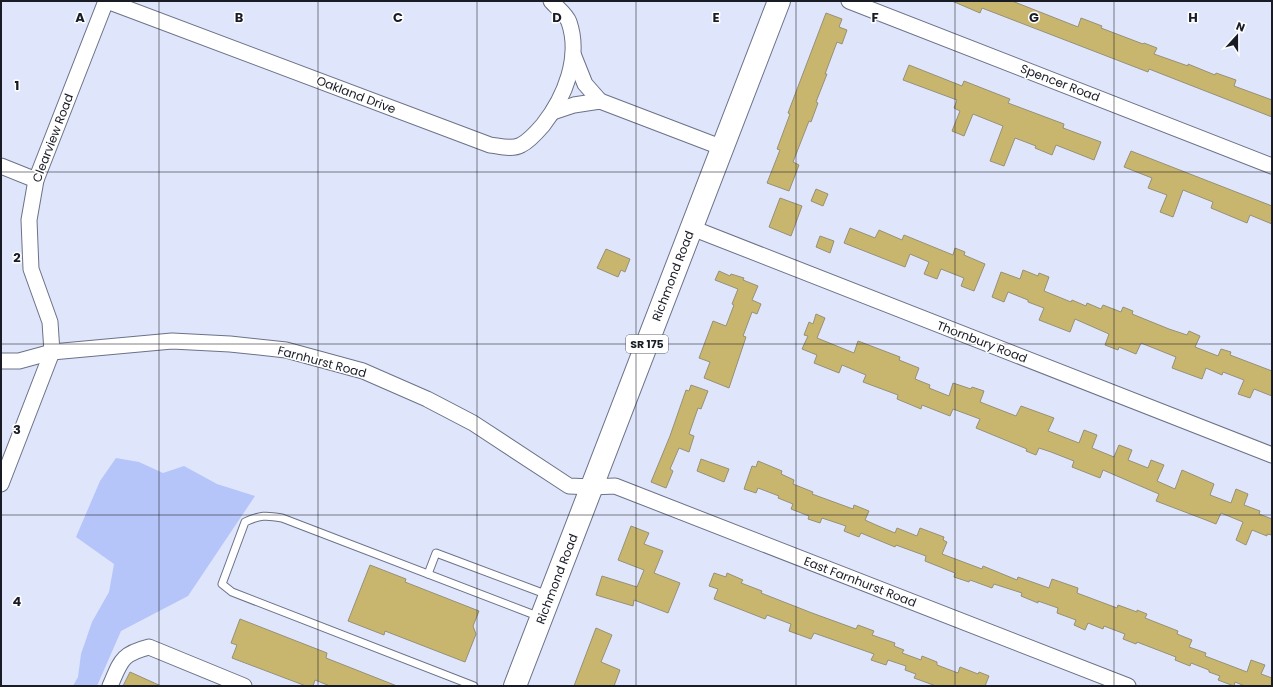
<svg xmlns="http://www.w3.org/2000/svg" width="1273" height="687" font-family="Poppins,sans-serif">
  <style>
    .green { fill: #b5c5f9 }
    .building { fill: #c9b66e; stroke: #969077 }
    .lines { fill: none; stroke-linecap: round; stroke-linejoin: round }
    .service-casing { stroke: #6b7288; stroke-width: 9 }
    .minor-casing { stroke: #6b7288; stroke-width: 17 }
    .primary-casing { stroke: #6b7288; stroke-width: 24 }
    .service { stroke: #fff; stroke-width: 7 }
    .minor { stroke: #fff; stroke-width: 15 }
    .primary { stroke: #fff; stroke-width: 22 }
    .grid { fill: none; stroke: #191c25; stroke-width: 1; stroke-opacity: 0.55 }
    .labels { text-anchor: middle; stroke-width: 3; stroke-linejoin: round; paint-order: stroke }
    .shield { fill: #fff; stroke: #5e6066; stroke-width: 1 }
    .shield-label { font-size: 11px; font-weight: bold; fill: #191c25 }
    .street-label { font-size: 12px; fill: #191c25; stroke: #fff }
    .grid-label { font-size: 13px; text-anchor: middle; font-weight: bold; fill: #191c25; stroke: #fff; stroke-width: 3; stroke-linejoin: round; paint-order: stroke }
  </style>
  <rect width="100%" height="100%" fill="#dfe6fb"/>
  <polygon class="green" points="116,458 139,462 163,473 184,466 217,484 255,496 188,596 121,631 97,686 73,686 78,677 81,654 92,622 109,592 114,564 76,537 100,481"/>
  <g class="building">
    <polygon points="952,1 1012,1 1078,27 1081,18 1102,26 1101,28 1143,44 1144,43 1157,48 1154,54 1188,66 1188,64 1215,75 1216,73 1236,80 1234,86 1272,100 1272,117 1149,69 1148,72 982,8 980,13"/>
    <polygon points="826,13 842,19 839,27 847,30 842,44 837,42 825,74 827,74 816,102 818,103 811,122 809,121 793,162 799,165 789,191 767,183 780,150 777,149 790,114 788,113"/>
    <polygon points="909,65 962,86 964,81 1010,99 1008,103 1064,124 1063,128 1101,142 1094,160 1056,145 1052,155 1035,148 1036,146 1015,138 1004,166 990,161 1003,126 973,114 964,136 952,131 960,111 954,108 957,100 903,80"/>
    <polygon points="1131,151 1272,206 1272,224 1250,215 1247,223 1211,208 1213,202 1183,190 1173,217 1160,212 1167,195 1148,188 1152,178 1124,167"/>
    <polygon points="816,189 828,194 823,206 811,201"/>
    <polygon points="780,198 802,206 791,236 769,227"/>
    <polygon points="850,228 875,238 879,230 902,240 904,235 953,255 955,248 965,252 964,255 985,264 974,291 961,286 964,278 941,269 937,279 924,274 929,262 910,254 905,267 844,243"/>
    <polygon points="820,236 834,241 830,253 816,247"/>
    <polygon points="606,249 630,259 625,272 621,270 618,277 597,268"/>
    <polygon points="1023,270 1038,276 1039,273 1049,277 1044,291 1071,302 1072,300 1086,306 1087,303 1101,309 1103,305 1121,312 1123,307 1133,311 1132,314 1169,329 1187,335 1189,331 1200,336 1195,347 1218,356 1221,349 1231,352 1230,355 1272,371 1272,396 1254,389 1250,398 1238,394 1244,380 1223,372 1222,375 1206,368 1202,379 1172,368 1176,357 1141,343 1136,354 1119,347 1118,350 1105,345 1109,334 1075,319 1070,332 1039,320 1044,308 1028,302 1028,300 1008,292 1004,302 992,297 1001,272 1020,279"/>
    <polygon points="719,271 730,276 731,274 744,278 743,280 758,286 752,300 761,304 757,314 752,312 743,336 746,337 729,388 704,378 710,362 699,358 713,321 726,326 734,305 732,304 738,289 715,280"/>
    <polygon points="816,314 825,318 817,338 854,353 858,341 900,357 899,360 919,368 915,379 930,385 929,388 949,396 953,383 971,389 972,387 984,391 980,402 1016,416 1021,406 1054,418 1048,431 1079,443 1084,430 1097,435 1092,448 1114,457 1119,445 1132,450 1128,460 1148,468 1151,460 1164,465 1157,481 1175,489 1182,470 1214,484 1210,495 1231,503 1236,489 1248,494 1244,505 1260,511 1259,514 1272,519 1272,535 1267,534 1267,536 1252,530 1246,545 1236,540 1243,522 1221,513 1216,524 1206,520 1156,501 1159,494 1103,470 1100,478 1072,467 1074,461 1051,452 1039,448 1036,455 1026,451 1027,449 976,428 980,419 953,409 950,416 922,405 921,409 897,399 898,395 863,382 866,375 842,365 839,373 814,363 817,355 802,349 808,336 804,335 809,322 813,324"/>
    <polygon points="691,385 708,391 701,409 698,408 689,434 694,436 689,452 679,448 670,469 673,471 666,488 651,482 670,436 686,390 689,391"/>
    <polygon points="701,459 729,469 724,482 697,471"/>
    <polygon points="758,461 782,471 781,474 794,480 793,484 813,492 812,494 853,509 854,505 869,511 865,520 876,525 895,533 897,528 917,536 920,528 944,537 943,540 947,542 942,554 982,569 983,566 1017,580 1018,577 1049,588 1052,579 1078,588 1077,593 1117,608 1118,605 1137,612 1137,610 1147,614 1145,618 1178,631 1177,634 1192,640 1189,647 1206,653 1205,656 1247,672 1251,660 1265,665 1261,674 1272,678 1272,686 1245,686 1235,682 1234,686 1218,680 1220,676 1209,672 1209,670 1191,663 1190,666 1175,660 1176,657 1137,642 1136,644 1123,639 1125,634 1104,626 1103,629 1088,623 1085,630 1074,625 1076,620 1057,613 1058,608 1038,601 1038,603 1021,596 1022,593 994,584 992,588 970,580 969,582 954,577 955,573 925,561 926,556 896,545 895,547 861,533 859,537 844,531 846,526 822,518 820,523 808,519 809,516 791,509 793,504 778,498 779,496 758,488 756,493 744,489 752,466 756,467"/>
    <polygon points="631,526 649,533 644,544 663,551 654,573 680,583 668,613 634,600 633,606 596,595 602,576 637,587 644,570 618,560"/>
    <polygon points="370,565 406,579 405,582 479,611 473,626 476,634 465,662 385,631 384,635 348,621"/>
    <polygon points="714,573 726,577 727,573 743,580 741,583 762,591 761,593 812,613 856,629 858,625 874,631 872,635 895,643 894,646 904,650 902,653 921,660 922,656 937,662 937,665 958,673 960,667 978,674 979,672 989,676 985,686 936,686 914,678 916,674 905,670 906,666 888,660 886,665 871,660 874,654 814,633 811,639 789,631 791,624 767,615 765,619 714,599 718,589 709,586"/>
    <polygon points="240,619 327,653 326,658 397,686 330,686 315,680 313,686 306,686 232,658 237,645 231,643"/>
    <polygon points="596,628 612,635 601,662 620,670 614,686 574,686"/>
    <polygon points="130,672 161,686 123,686"/>
  </g>
  <g class="lines">
    <g class="service-casing">
      <g id="service">
        <polyline points="428,574 436,553 548,595"/>
        <path d="M474,686L232,592L222,584L245,522C260,515 266,515 282,518L540,617"/>
      </g>
    </g>
    <g class="minor-casing">
      <g id="minor">
        <path d="M107,1L490,145C499,146 512,150 521,145C529,141 537,132 543,125C565,97 581,57 569,22C566,14 556,7 551,1"/>
        <polyline points="849,1 1272,166"/>
        <polyline points="573,54 585,84 600,101"/>
        <polyline points="553,112 574,105 600,101 723,148"/>
        <polyline points="1,166 36,180"/>
        <polyline points="692,228 1272,455"/>
        <polyline points="1,361 19,361 52,352 172,341 230,344 286,350 363,371 427,399 473,423 569,486 592,487 615,486 1128,686"/>
        <polyline points="1,484 52,352 50,322 31,269 29,220 36,180 106,1"/>
        <path d="M110,686C121,661 121,654 149,647L244,686"/>
      </g>
    </g>
    <g class="primary-casing">
      <polyline id="primary" points="515,686 779,1"/>
    </g>
    <use href="#service" class="service"/>
    <use href="#minor" class="minor"/>
    <use href="#primary" class="primary"/>
  </g>
  <path class="grid" d="M159,1V686M318,1V686M477,1V686M636,1V686M796,1V686M955,1V686M1114,1V686M1,172H1272M1,344H1272M1,515H1272"/>
  <g class="labels">
    <rect class="shield" x="626" y="335" width="42" height="18" rx="3"/>
    <g class="shield-label">
      <text x="647" y="348">SR 175</text>
    </g>
    <g class="street-label">
      <text transform="translate(1060 83) rotate(21)" y="4">Spencer Road</text>
      <text transform="translate(356 95) rotate(21)" y="4">Oakland Drive</text>
      <text transform="translate(53 138) rotate(-69)" y="4">Clearview Road</text>
      <text transform="translate(673 276) rotate(-69)" y="4">Richmond Road</text>
      <text transform="translate(982 342) rotate(21)" y="4">Thornbury Road</text>
      <text transform="translate(322 362) rotate(15)" y="4">Farnhurst Road</text>
      <text transform="translate(557 579) rotate(-69)" y="4">Richmond Road</text>
      <text transform="translate(860 582) rotate(21)" y="4">East Farnhurst Road</text>
    </g>
  </g>
  <g class="grid-label">
    <text x="80" y="22">A</text>
    <text x="239" y="22">B</text>
    <text x="398" y="22">C</text>
    <text x="557" y="22">D</text>
    <text x="716" y="22">E</text>
    <text x="875" y="22">F</text>
    <text x="1034" y="22">G</text>
    <text x="1193" y="22">H</text>
    <text x="17" y="90">1</text>
    <text x="17" y="262">2</text>
    <text x="17" y="434">3</text>
    <text x="17" y="606">4</text>
  </g>
  <rect width="1273" height="687" fill="none" stroke="#191c25" stroke-width="4"/>
  <g transform="translate(1237 36) rotate(21)" stroke="#ffffff" stroke-width="3" paint-order="stroke">
  <path d="M0-3L7 15L0 10L-7 15Z" fill="#191c25"/>
  <text y="-6" font-size="11" font-weight="bold" text-anchor="middle" fill="#191c25">N</text>
  </g>
</svg>
